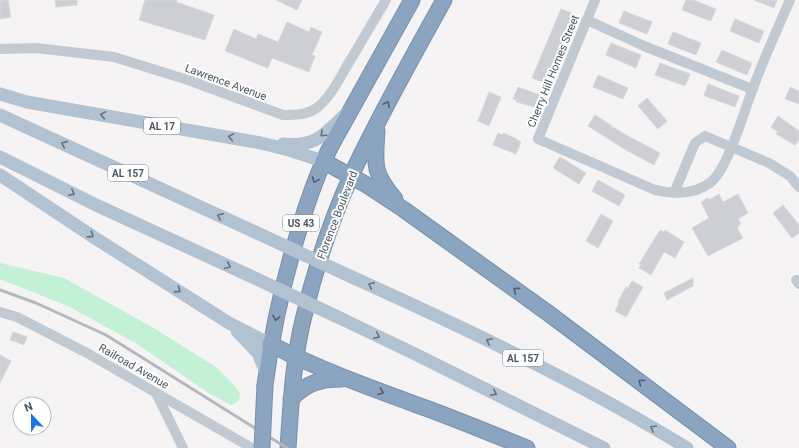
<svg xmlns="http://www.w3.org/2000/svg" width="799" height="448" font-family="Roboto,sans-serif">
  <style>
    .green { fill: #c3f1d5 }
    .building { fill: #cdcfd5; stroke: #d7d9de }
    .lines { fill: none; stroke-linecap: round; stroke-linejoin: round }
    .highway-casing { stroke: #7690ad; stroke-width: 17 }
    .minor { stroke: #c1cad2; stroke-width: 10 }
    .major { stroke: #b3c2d1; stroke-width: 13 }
    .highway { stroke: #8ba5c1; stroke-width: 15 }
    .rail { stroke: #b5b8bd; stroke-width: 3 }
    .highway-bridge-casing { stroke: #7690ad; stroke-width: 17; stroke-linecap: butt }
    .major-bridge { stroke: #b3c2d1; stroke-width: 13 }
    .highway-bridge { stroke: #8ba5c1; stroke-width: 15 }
    .oneway { stroke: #505e6b }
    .oneway2 { stroke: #64717d }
    .labels { text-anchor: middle; stroke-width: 4; stroke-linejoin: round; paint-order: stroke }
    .shield { fill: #fff; stroke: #808990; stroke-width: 1 }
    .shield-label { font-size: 10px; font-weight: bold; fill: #4a5661 }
    .street-label { font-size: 11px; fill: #4a5661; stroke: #fff }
  </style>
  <rect width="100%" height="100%" fill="#f5f3f3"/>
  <polygon class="green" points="0,263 64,278 152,327 216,367 233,384 240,393 239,401 231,405 210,394 137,344 70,307 0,279"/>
  <g class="building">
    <polygon points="0,0 8,0 11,17 0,19"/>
    <polygon points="55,0 77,0 77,5 56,7"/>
    <polygon points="145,0 177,0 176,2 214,15 205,40 139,20"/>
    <polygon points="276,0 302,0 297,10"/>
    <polygon points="686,0 693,0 716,9 711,21 682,10"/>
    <polygon points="754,0 777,0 774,8"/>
    <polygon points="561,9 574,14 545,83 532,78"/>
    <polygon points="624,11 652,22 647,34 619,23"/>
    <polygon points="735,19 764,31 759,43 730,31"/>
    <polygon points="287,22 309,32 311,27 322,32 312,55 315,56 309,72 272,58 268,68 225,51 234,29 256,39 258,34 278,42"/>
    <polygon points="673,32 701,43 696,55 668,44"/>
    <polygon points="611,43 641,55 636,68 606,55"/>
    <polygon points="722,50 752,63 747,75 716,62"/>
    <polygon points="660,63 690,74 685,86 655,75"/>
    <polygon points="598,75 628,88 623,99 593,87"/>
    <polygon points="708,84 739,96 735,107 705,96 704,95"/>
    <polygon points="518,87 540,95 535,107 516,102 517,100 513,99"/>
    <polygon points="790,87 799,91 799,104 785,99"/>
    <polygon points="489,92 501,97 489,126 478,121"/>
    <polygon points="647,98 667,121 658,129 638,106"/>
    <polygon points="595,115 612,126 611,129 613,127 626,135 660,153 654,165 626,150 588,126"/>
    <polygon points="778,116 799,131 799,140 795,145 776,134 778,132 771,127"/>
    <polygon points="498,133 502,135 503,133 517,139 517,140 521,142 516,154 493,145"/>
    <polygon points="560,157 586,173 579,184 553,168"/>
    <polygon points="598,180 625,195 619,206 592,191"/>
    <polygon points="719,194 723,202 738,194 748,213 738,219 741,224 738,225 739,227 737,228 743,238 708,256 692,228 709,218 701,202 708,198 709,200"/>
    <polygon points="783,205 799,225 799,233 792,238 773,213"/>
    <polygon points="601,214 613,221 598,248 586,241"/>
    <polygon points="660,230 664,232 665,230 684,242 675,258 664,252 651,275 639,268 641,265 639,264"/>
    <polygon points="693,278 693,286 667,300 664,293"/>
    <polygon points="632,281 643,287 626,317 615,311 619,303 618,302 626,287 628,288"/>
    <polygon points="13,332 27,337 24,345 10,340"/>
    <polygon points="0,355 11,361 0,383"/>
  </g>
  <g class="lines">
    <g class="highway-casing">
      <g id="highway">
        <path d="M377,131C375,164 372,172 395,199"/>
        <polyline points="323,161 365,184 403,209 548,313 728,448"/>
        <path d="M270,344C322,371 376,390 431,410C463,422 495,435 527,448"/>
        <path d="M265,385C272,332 283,281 299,230C308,200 318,170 333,142L412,0"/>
        <path d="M291,399C306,383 320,379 342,379"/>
        <path d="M288,448C291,404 293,359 304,316C315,269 331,221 351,176C379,116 412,58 444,0"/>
      </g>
    </g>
    <g class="minor">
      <path d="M595,0L538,139L655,190C673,194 695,195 711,182C728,168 743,114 752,91C763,60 777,30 790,0"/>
      <polyline points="587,20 644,46 752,89"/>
      <path d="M0,49L36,48L114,57L188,80L283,115C295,115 308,115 318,107C331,96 340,78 348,64C361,43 373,21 386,0"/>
      <polyline points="674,193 695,143 705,136 769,163 790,176 799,187"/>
      <polyline points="796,280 799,284"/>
      <polyline points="0,312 17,317 87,353 252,448"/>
      <polyline points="156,393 183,448"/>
    </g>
    <g class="major">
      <polyline points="0,94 27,102 261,143 289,150 323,161"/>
      <polyline points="0,115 255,232"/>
      <path d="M283,144C318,147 324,134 348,112"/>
      <polyline points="0,157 96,205 246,274"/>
      <polyline points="0,175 95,238 229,323 270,344"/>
      <path d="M354,278C467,329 581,383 687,448"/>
      <polyline points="342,319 415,354 604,448"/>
      <polyline points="237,331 258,353 267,375"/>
    </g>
    <use href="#highway" class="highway"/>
    <polyline class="rail" points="0,290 36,303 106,335 287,448"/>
    <g class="highway-bridge-casing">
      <polyline id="highway-bridge" points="262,448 265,385"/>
    </g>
    <g class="major-bridge">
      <polyline points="255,232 354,278"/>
      <polyline points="246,274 342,319"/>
    </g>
    <use href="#highway-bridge" class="highway-bridge"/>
  </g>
  <defs><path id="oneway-chevron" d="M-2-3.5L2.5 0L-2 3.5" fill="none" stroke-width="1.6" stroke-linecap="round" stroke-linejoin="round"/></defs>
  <g class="oneway">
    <use href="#oneway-chevron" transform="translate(387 104) rotate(-62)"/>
    <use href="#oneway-chevron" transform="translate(315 180) rotate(112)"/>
    <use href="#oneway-chevron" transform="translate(516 290) rotate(-144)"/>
    <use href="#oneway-chevron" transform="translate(276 318) rotate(102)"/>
    <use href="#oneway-chevron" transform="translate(641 382) rotate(-143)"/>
    <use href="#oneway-chevron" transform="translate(381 392) rotate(20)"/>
  </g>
  <g class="oneway2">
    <use href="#oneway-chevron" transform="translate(103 115) rotate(-170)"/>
    <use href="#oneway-chevron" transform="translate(323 134) rotate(137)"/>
    <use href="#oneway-chevron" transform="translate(231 137) rotate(-170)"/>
    <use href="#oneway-chevron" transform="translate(64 144) rotate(-156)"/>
    <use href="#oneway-chevron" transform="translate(72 193) rotate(27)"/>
    <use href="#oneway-chevron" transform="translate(220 216) rotate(-155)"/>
    <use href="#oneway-chevron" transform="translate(91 235) rotate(33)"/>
    <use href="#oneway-chevron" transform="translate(228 266) rotate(25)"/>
    <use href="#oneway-chevron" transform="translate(371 285) rotate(-155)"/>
    <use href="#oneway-chevron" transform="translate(178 290) rotate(33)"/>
    <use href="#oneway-chevron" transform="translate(377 336) rotate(25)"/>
    <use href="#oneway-chevron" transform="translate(489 341) rotate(-153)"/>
    <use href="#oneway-chevron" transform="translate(494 393) rotate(26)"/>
    <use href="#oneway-chevron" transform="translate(653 428) rotate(-150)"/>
  </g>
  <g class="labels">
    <g class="shield">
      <rect x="144" y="118" width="36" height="16" rx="3"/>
      <rect x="108" y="165" width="40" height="16" rx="3"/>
      <rect x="283" y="215" width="36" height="16" rx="3"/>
      <rect x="503" y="350" width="40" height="16" rx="3"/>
    </g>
    <g class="shield-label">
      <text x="162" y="130">AL 17</text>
      <text x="128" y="177">AL 157</text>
      <text x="301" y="227">US 43</text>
      <text x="523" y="362">AL 157</text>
    </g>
    <g class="street-label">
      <text transform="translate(553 71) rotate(-68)" y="4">Cherry Hill Homes Street</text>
      <text transform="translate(226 82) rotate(20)" y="4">Lawrence Avenue</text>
      <text transform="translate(337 215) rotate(-69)" y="4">Florence Boulevard</text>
      <text transform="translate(134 366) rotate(30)" y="4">Railroad Avenue</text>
    </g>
  </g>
  <g transform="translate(32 416) rotate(338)"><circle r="19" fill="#ffffff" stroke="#b7bbc0"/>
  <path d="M0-3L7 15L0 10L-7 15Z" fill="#1a73e8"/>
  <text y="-6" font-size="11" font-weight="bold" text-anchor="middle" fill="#4a5661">N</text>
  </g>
</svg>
